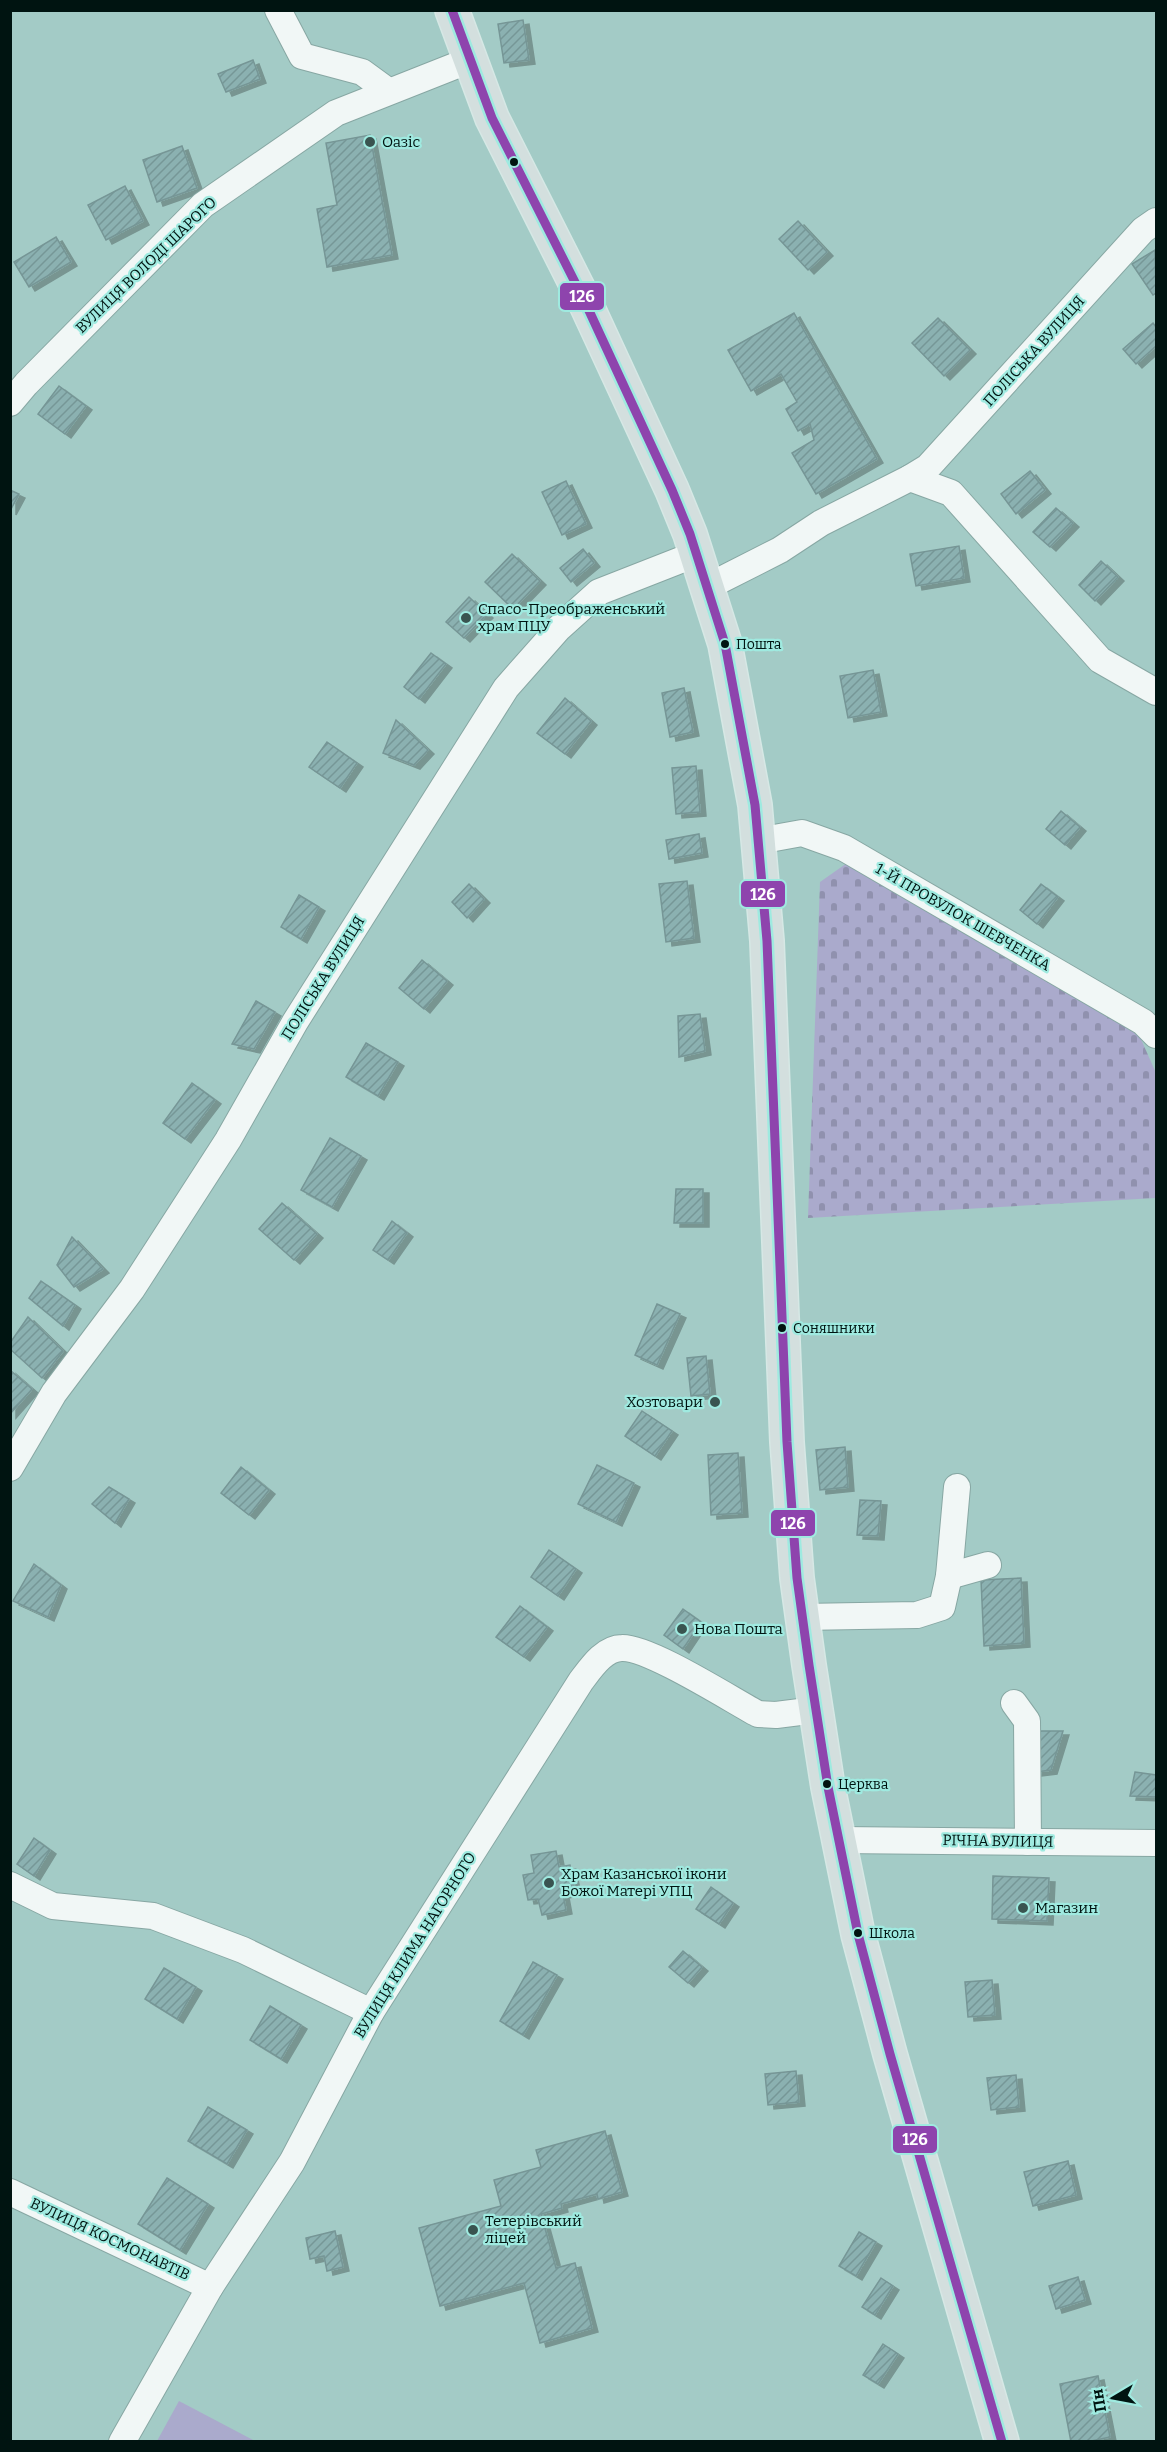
<svg xmlns="http://www.w3.org/2000/svg" width="1167" height="2452" font-family="Bitter,serif">
  <style>
    .cemetery { fill: url(#cemetery-stones) }
    .pitch { fill: #aac }
    .building { fill: url(#building-hatch); stroke: #769696; stroke-width: 1.5; filter: url(#shadow) }
    .lines { fill: none; stroke-linecap: round; stroke-linejoin: round }
    .minor-casing { stroke: #87a7a3; stroke-width: 28 }
    .primary-casing { stroke: #d6e8e5; stroke-width: 36 }
    .minor { stroke: #f1f7f6; stroke-width: 26 }
    .primary { stroke: #d3dfde; stroke-width: 33 }
    .bus-1-casing { stroke: #9feae0; stroke-width: 14 }
    .bus-1 { stroke: #8e44ad; stroke-width: 9 }
    .poi-dot { fill: #395450; stroke: #9feae0; stroke-width: 2 }
    .bus-dot { fill: #001411; stroke: #9feae0; stroke-width: 2 }
    .labels { text-anchor: middle; stroke-width: 4.5; stroke-linejoin: round; paint-order: stroke }
    .bus-label { font-size: 14px; fill: #001411; stroke: #9feae0; text-anchor: start }
    .poi-label { font-size: 15px; fill: #001411; stroke: #9feae0; text-anchor: start }
    .street-label { font-size: 15px; fill: #001411; stroke: #9feae0 }
    .line-badge { stroke: #9feae0; stroke-width: 2 }
    .badge-label { font-size: 16px; text-anchor: middle; font-weight: bold; fill: #fff }
  </style>
  <defs>
    <pattern id="cemetery-stones" width="16" height="16" patternUnits="userSpaceOnUse" patternTransform="scale(1.5)"><rect width="16" height="16" fill="#aac"/><path d="M2 7V4a2 2 0 0 1 4 0v3zM10 15v-3a2 2 0 0 1 4 0v3z" fill="#9091ae"/></pattern>
    <pattern id="building-hatch" width="6" height="6" patternUnits="userSpaceOnUse" patternTransform="scale(1.5)"><rect width="6" height="6" fill="#8bb1b1"/><path d="M-1 1l2-2M0 6l6-6M5 7l2-2" fill="none" stroke="#769797"/></pattern>
    <filter id="shadow"><feDropShadow dx="6" dy="4" stdDeviation="0" flood-color="#0004"/></filter>
  </defs>
  <rect width="100%" height="100%" fill="#a3cbc6"/>
  <polygon class="cemetery" points="847,863 1136,1028 1156,1073 1156,1198 808,1218 820,882"/>
  <polygon class="pitch" points="179,2401 255,2441 157,2441"/>
  <g class="building">
    <polygon points="523,20 529,60 504,63 498,24"/>
    <polygon points="253,60 260,79 226,92 218,74"/>
    <polygon points="370,135 392,255 327,267 317,209 337,205 326,143"/>
    <polygon points="182,146 197,188 157,202 143,160"/>
    <polygon points="125,186 143,221 106,240 88,205"/>
    <polygon points="798,221 827,252 808,270 779,239"/>
    <polygon points="56,237 71,262 29,287 14,262"/>
    <polygon points="1155,250 1156,293 1153,295 1132,264"/>
    <polygon points="794,313 877,459 816,494 792,453 814,440 810,424 798,431 786,409 797,402 781,374 751,391 728,350"/>
    <polygon points="938,318 970,350 944,376 912,343"/>
    <polygon points="1153,323 1156,327 1156,346 1136,364 1123,349"/>
    <polygon points="59,386 86,406 65,434 38,414"/>
    <polygon points="1030,471 1045,490 1016,514 1001,494"/>
    <polygon points="566,481 586,524 562,535 542,492"/>
    <polygon points="10,490 19,494 10,511"/>
    <polygon points="1056,508 1073,523 1050,547 1033,532"/>
    <polygon points="959,546 964,578 916,586 910,554"/>
    <polygon points="583,549 594,563 571,582 560,568"/>
    <polygon points="512,554 540,581 513,609 485,582"/>
    <polygon points="1101,561 1118,577 1095,601 1079,585"/>
    <polygon points="469,597 487,614 464,638 446,622"/>
    <polygon points="431,653 446,664 419,699 404,687"/>
    <polygon points="873,670 881,712 848,718 840,676"/>
    <polygon points="684,688 693,732 670,737 662,693"/>
    <polygon points="565,698 591,721 565,754 537,733"/>
    <polygon points="396,720 428,750 414,765 383,753"/>
    <polygon points="327,742 357,763 340,788 309,767"/>
    <polygon points="696,766 700,812 676,814 672,768"/>
    <polygon points="1061,811 1080,827 1065,845 1046,829"/>
    <polygon points="699,834 702,853 669,859 666,840"/>
    <polygon points="687,881 694,938 666,942 659,884"/>
    <polygon points="469,884 484,899 467,918 452,902"/>
    <polygon points="1041,884 1058,897 1037,924 1020,910"/>
    <polygon points="299,895 319,907 301,939 281,927"/>
    <polygon points="422,960 447,981 424,1009 399,988"/>
    <polygon points="256,1001 275,1012 254,1049 232,1044"/>
    <polygon points="700,1014 705,1051 679,1057 678,1016"/>
    <polygon points="366,1043 398,1062 378,1096 346,1077"/>
    <polygon points="192,1083 215,1100 185,1139 163,1123"/>
    <polygon points="330,1138 361,1156 332,1207 301,1190"/>
    <polygon points="676,1189 703,1189 703,1223 674,1223"/>
    <polygon points="282,1203 317,1234 294,1260 259,1229"/>
    <polygon points="392,1221 407,1233 388,1260 373,1250"/>
    <polygon points="72,1237 103,1269 74,1287 57,1265"/>
    <polygon points="41,1281 75,1305 63,1326 29,1298"/>
    <polygon points="657,1304 680,1314 657,1365 635,1355"/>
    <polygon points="28,1317 63,1351 42,1378 10,1349 10,1343"/>
    <polygon points="706,1356 710,1394 691,1396 687,1358"/>
    <polygon points="10,1370 32,1389 10,1414"/>
    <polygon points="642,1411 672,1431 655,1456 625,1436"/>
    <polygon points="845,1447 848,1487 820,1490 816,1450"/>
    <polygon points="738,1453 742,1513 711,1515 708,1455"/>
    <polygon points="597,1465 634,1483 616,1522 578,1504"/>
    <polygon points="241,1467 269,1490 249,1515 221,1493"/>
    <polygon points="109,1487 129,1499 115,1523 92,1504"/>
    <polygon points="860,1500 881,1501 878,1536 857,1535"/>
    <polygon points="549,1550 576,1569 558,1596 531,1577"/>
    <polygon points="34,1564 61,1585 48,1617 13,1601"/>
    <polygon points="1021,1578 1024,1643 984,1646 981,1580"/>
    <polygon points="520,1606 547,1627 524,1657 496,1637"/>
    <polygon points="683,1609 701,1622 683,1649 664,1635"/>
    <polygon points="1037,1731 1063,1731 1051,1770 1036,1772"/>
    <polygon points="1135,1772 1156,1775 1156,1797 1130,1796"/>
    <polygon points="34,1838 50,1850 34,1876 17,1864"/>
    <polygon points="556,1851 559,1867 570,1865 575,1891 563,1894 566,1910 542,1915 538,1899 528,1900 523,1875 534,1873 531,1855"/>
    <polygon points="993,1876 1049,1878 1047,1921 992,1919"/>
    <polygon points="711,1887 733,1903 719,1924 696,1909"/>
    <polygon points="683,1951 702,1967 688,1983 669,1967"/>
    <polygon points="533,1962 557,1975 523,2035 500,2021"/>
    <polygon points="164,1968 196,1987 177,2019 145,1999"/>
    <polygon points="992,1980 995,2015 968,2017 965,1982"/>
    <polygon points="270,2006 301,2025 281,2059 250,2040"/>
    <polygon points="796,2071 799,2102 768,2105 765,2074"/>
    <polygon points="1016,2075 1019,2107 991,2110 987,2078"/>
    <polygon points="208,2107 247,2130 227,2164 188,2141"/>
    <polygon points="605,2131 622,2192 598,2199 597,2194 561,2204 562,2208 541,2214 556,2268 575,2263 592,2328 540,2343 524,2283 440,2306 419,2228 501,2206 494,2180 541,2167 536,2150"/>
    <polygon points="1068,2161 1076,2195 1033,2206 1024,2172"/>
    <polygon points="167,2178 208,2204 180,2250 138,2224"/>
    <polygon points="335,2231 343,2267 327,2271 324,2256 310,2259 306,2238"/>
    <polygon points="859,2232 876,2242 856,2276 839,2266"/>
    <polygon points="1078,2277 1085,2300 1056,2309 1049,2286"/>
    <polygon points="881,2278 893,2286 875,2315 862,2307"/>
    <polygon points="883,2344 898,2354 878,2384 863,2375"/>
    <polygon points="1098,2376 1110,2437 1087,2442 1071,2442 1060,2384"/>
  </g>
  <g class="lines">
    <g class="minor-casing">
      <g id="minor">
        <polyline points="278,10 302,56 362,72 388,91"/>
        <polyline points="10,403 26,384 203,205 336,113 470,60"/>
        <polyline points="910,478 928,467 1143,230 1156,221"/>
        <polyline points="707,587 780,550 821,523 910,478 951,493 1100,660 1156,692"/>
        <polyline points="758,841 802,833 844,848 1143,1022 1156,1035"/>
        <polyline points="10,1468 54,1393 132,1289 228,1140 295,1022 506,688 559,628 599,592 696,554"/>
        <polyline points="949,1576 988,1565"/>
        <polyline points="802,1617 917,1615 942,1607 949,1576 957,1487"/>
        <polyline points="1014,1703 1027,1721 1028,1842"/>
        <polyline points="839,1840 1156,1843"/>
        <polyline points="10,1885 53,1906 153,1916 243,1950 371,2012"/>
        <polyline points="10,2192 210,2287"/>
        <path d="M122,2442L210,2287L292,2162L371,2012L581,1681C591,1668 604,1648 622,1648C649,1647 730,1699 758,1714L776,1715L816,1710"/>
      </g>
    </g>
    <g class="primary-casing">
      <polyline id="primary" points="452,10 492,118 585,302 672,490 690,534 725,644 755,805 767,941 787,1442 797,1578 809,1665 828,1787 858,1934 890,2054 1002,2442"/>
    </g>
    <use href="#minor" class="minor"/>
    <use href="#primary" class="primary"/>
    <g class="bus-1-casing">
      <polyline id="bus-1" points="452,10 492,118 585,302 672,490 690,534 725,644 755,805 767,941 787,1442 797,1578 809,1665 828,1787 858,1934 890,2054 1002,2442"/>
    </g>
    <use href="#bus-1" class="bus-1"/>
  </g>
  <g class="poi-dot">
    <circle cx="370" cy="142" r="6"/>
    <circle cx="466" cy="618" r="6"/>
    <circle cx="715" cy="1402" r="6"/>
    <circle cx="682" cy="1629" r="6"/>
    <circle cx="549" cy="1883" r="6"/>
    <circle cx="1023" cy="1908" r="6"/>
    <circle cx="473" cy="2230" r="6"/>
  </g>
  <g class="bus-dot">
    <circle cx="514" cy="162" r="5"/>
    <circle cx="725" cy="644" r="5"/>
    <circle cx="782" cy="1328" r="5"/>
    <circle cx="827" cy="1784" r="5"/>
    <circle cx="858" cy="1933" r="5"/>
  </g>
  <g class="labels">
    <g class="bus-label">
      <text x="736" y="649">Пошта</text>
      <text x="793" y="1333">Соняшники</text>
      <text x="838" y="1789">Церква</text>
      <text x="869" y="1938">Школа</text>
    </g>
    <g class="poi-label">
      <text x="382" y="147">Оазіс</text>
      <text x="478" y="614">Спасо-Преображенський<tspan x="478" dy="17">храм ПЦУ</tspan></text>
      <text x="703" y="1407" text-anchor="end">Хозтовари</text>
      <text x="694" y="1634">Нова Пошта</text>
      <text x="561" y="1879">Храм Казанської ікони<tspan x="561" dy="17">Божої Матері УПЦ</tspan></text>
      <text x="1035" y="1913">Магазин</text>
      <text x="485" y="2226">Тетерівський<tspan x="485" dy="17">ліцей</tspan></text>
    </g>
    <g class="street-label">
      <text transform="translate(146 265) rotate(-44)" y="5">ВУЛИЦЯ ВОЛОДІ ШАРОГО</text>
      <text transform="translate(1034 351) rotate(-48)" y="5">ПОЛІСЬКА ВУЛИЦЯ</text>
      <text transform="translate(963 917) rotate(30)" y="5">1-Й ПРОВУЛОК ШЕВЧЕНКА</text>
      <text transform="translate(323 978) rotate(-58)" y="5">ПОЛІСЬКА ВУЛИЦЯ</text>
      <text transform="translate(998 1841) rotate(1)" y="5">РІЧНА ВУЛИЦЯ</text>
      <text transform="translate(415 1945) rotate(-58)" y="5">ВУЛИЦЯ КЛИМА НАГОРНОГО</text>
      <text transform="translate(110 2239) rotate(25)" y="5">ВУЛИЦЯ КОСМОНАВТІВ</text>
    </g>
  </g>
  <g class="line-badge">
    <rect x="559" y="282" width="46" height="29" rx="6" fill="#8e44ad"/>
    <rect x="740" y="880" width="46" height="28" rx="6" fill="#8e44ad"/>
    <rect x="770" y="1509" width="46" height="28" rx="6" fill="#8e44ad"/>
    <rect x="892" y="2125" width="46" height="29" rx="6" fill="#8e44ad"/>
  </g>
  <g class="badge-label">
    <text x="582" y="302">126</text>
    <text x="763" y="900">126</text>
    <text x="793" y="1529">126</text>
    <text x="915" y="2145">126</text>
  </g>
  <rect width="1167" height="2452" fill="none" stroke="#001411" stroke-width="24"/>
  <g transform="translate(1113 2398) rotate(260)" stroke="#9feae0" stroke-width="4.5" paint-order="stroke">
  <path d="M0-4.5L10 22L0 15L-10 22Z" fill="#001411"/>
  <text y="-9" font-size="16" font-weight="bold" text-anchor="middle" fill="#001411">Пн</text>
  </g>
</svg>
